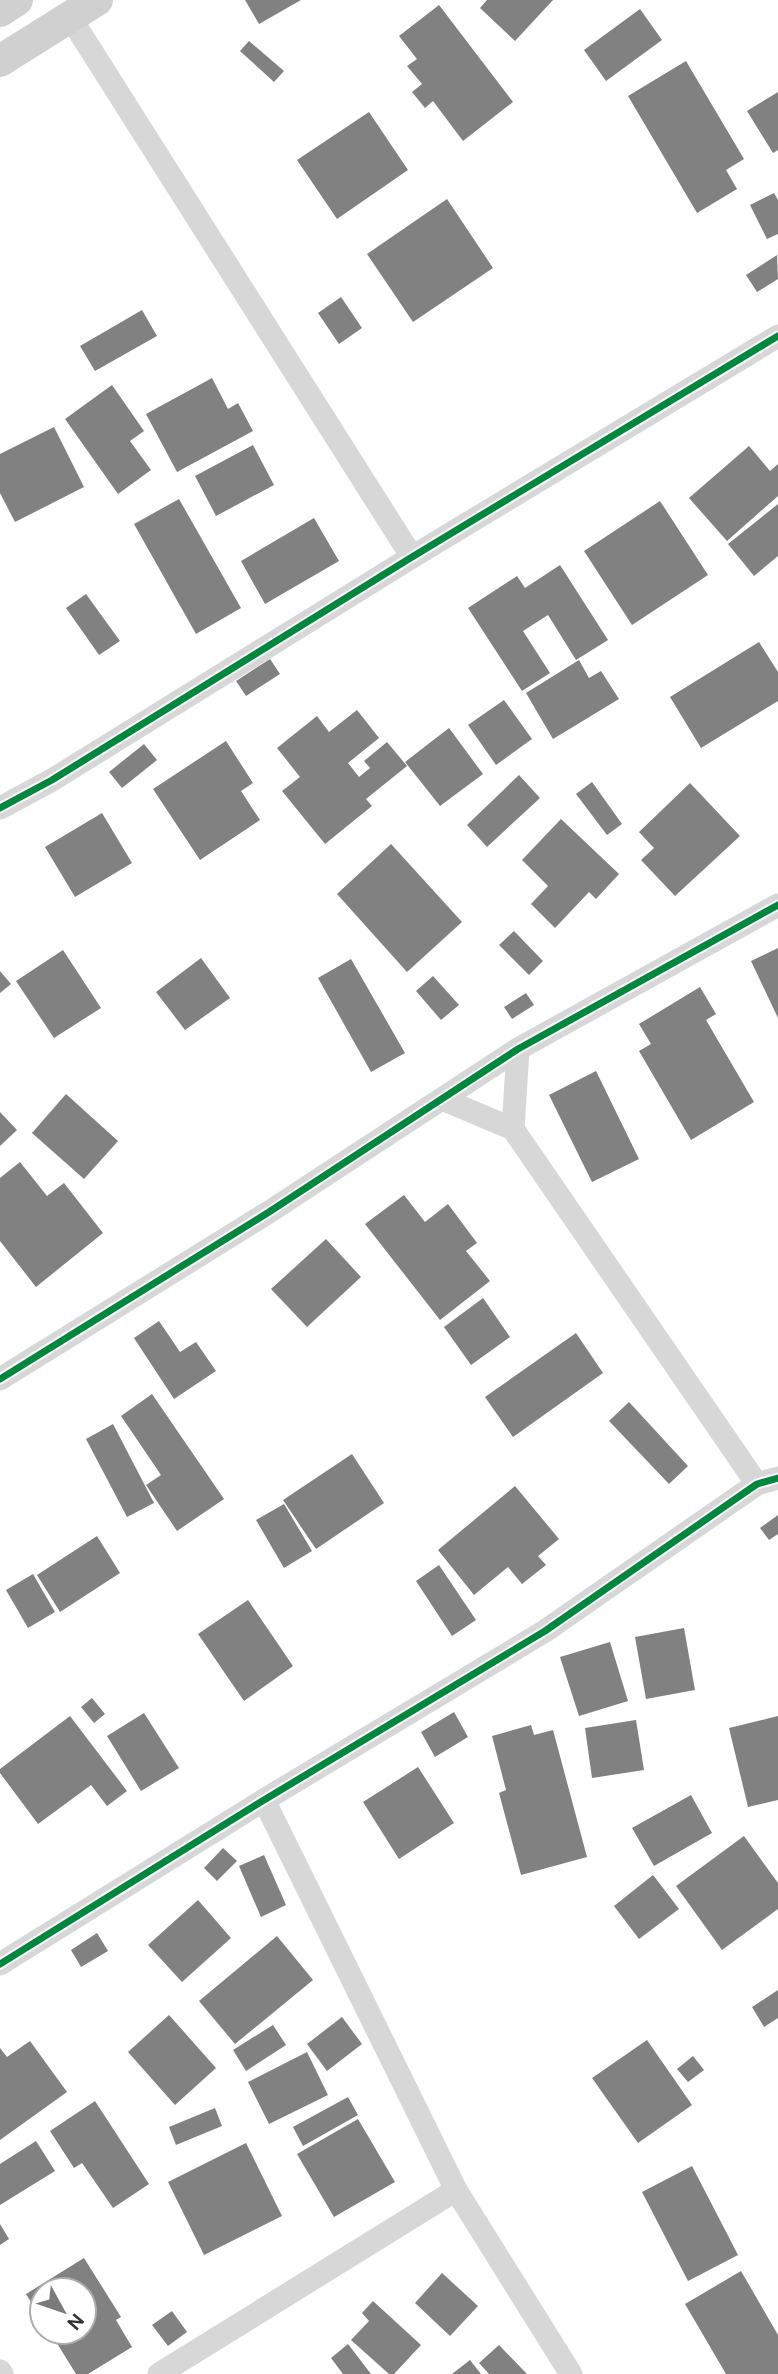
<svg xmlns="http://www.w3.org/2000/svg" width="778" height="2374" font-family="'DM Sans',sans-serif">
  <style>
    .building { fill: #818181 }
    .lines { fill: none; stroke-linecap: round; stroke-linejoin: round }
    .street { stroke: #d7d7d7; stroke-width: 23 }
    .secondary { stroke: #d0d0d0; stroke-width: 32 }
    .cycleway-casing { stroke: #fff; stroke-width: 11 }
    .cycleway { stroke: #00873e; stroke-width: 7 }
  </style>
  <rect width="100%" height="100%" fill="#fff"/>
  <g class="building">
    <polygon points="245,0 301,0 259,24"/>
    <polygon points="487,0 553,0 515,41 480,8"/>
    <polygon points="439,5 513,102 463,141 433,101 425,108 412,92 422,84 407,66 417,59 399,36"/>
    <polygon points="640,9 662,40 606,81 584,50"/>
    <polygon points="249,41 284,71 274,82 240,51"/>
    <polygon points="686,61 744,159 726,170 737,189 697,213 628,96"/>
    <polygon points="778,92 778,150 773,153 747,111"/>
    <polygon points="369,112 408,170 337,219 297,160"/>
    <polygon points="774,193 778,200 778,234 767,239 750,205"/>
    <polygon points="447,199 493,268 413,322 367,254"/>
    <polygon points="777,255 778,279 757,292 746,275"/>
    <polygon points="341,297 362,328 339,344 318,313"/>
    <polygon points="142,310 157,336 95,371 80,346"/>
    <polygon points="212,378 228,409 238,403 253,431 177,472 146,414"/>
    <polygon points="112,385 144,431 130,441 151,470 118,494 65,419"/>
    <polygon points="54,427 84,487 15,522 0,493 0,454"/>
    <polygon points="253,445 274,485 216,516 195,476"/>
    <polygon points="749,446 770,471 778,464 778,496 727,541 689,498"/>
    <polygon points="179,499 241,608 196,634 134,524"/>
    <polygon points="660,501 708,575 632,625 584,551"/>
    <polygon points="778,504 778,556 754,576 728,544"/>
    <polygon points="314,518 339,561 265,604 241,561"/>
    <polygon points="560,565 608,640 576,660 548,615 523,631 550,673 522,691 468,608 517,576 525,588"/>
    <polygon points="86,594 120,641 99,655 66,608"/>
    <polygon points="759,642 778,672 778,701 701,748 670,697"/>
    <polygon points="270,659 280,674 246,696 236,681"/>
    <polygon points="579,660 589,678 601,671 619,699 553,739 526,693"/>
    <polygon points="504,700 532,739 496,765 468,725"/>
    <polygon points="357,710 379,738 348,763 359,777 370,768 364,761 387,742 407,766 366,799 372,806 325,844 282,791 300,777 277,748 317,716 329,732"/>
    <polygon points="449,728 483,774 440,806 405,762"/>
    <polygon points="226,741 253,783 241,791 260,820 200,860 153,789"/>
    <polygon points="144,744 157,760 122,788 109,772"/>
    <polygon points="519,775 540,798 487,847 467,825"/>
    <polygon points="592,782 622,824 607,835 576,794"/>
    <polygon points="690,783 740,836 675,896 641,860 654,848 639,832"/>
    <polygon points="102,813 132,863 75,897 45,847"/>
    <polygon points="561,819 619,874 596,899 589,892 555,928 531,904 548,886 522,860"/>
    <polygon points="391,844 462,922 407,972 337,894"/>
    <polygon points="514,931 543,961 529,975 499,945"/>
    <polygon points="778,948 778,1018 751,961"/>
    <polygon points="63,950 101,1008 54,1038 16,981"/>
    <polygon points="201,958 230,998 185,1030 156,992"/>
    <polygon points="351,959 405,1053 371,1072 318,978"/>
    <polygon points="0,971 11,984 0,993"/>
    <polygon points="433,976 459,1005 441,1020 416,991"/>
    <polygon points="700,987 716,1014 706,1020 754,1102 691,1140 639,1051 651,1044 639,1024"/>
    <polygon points="526,993 534,1005 512,1019 504,1007"/>
    <polygon points="596,1071 639,1159 592,1182 549,1095"/>
    <polygon points="66,1094 118,1141 84,1179 32,1133"/>
    <polygon points="0,1112 17,1130 0,1146"/>
    <polygon points="20,1162 47,1196 64,1183 103,1233 36,1287 0,1241 0,1178"/>
    <polygon points="404,1195 425,1222 448,1204 477,1243 466,1251 490,1281 440,1320 365,1224"/>
    <polygon points="326,1239 361,1277 307,1327 271,1289"/>
    <polygon points="483,1298 510,1337 471,1365 444,1327"/>
    <polygon points="159,1321 180,1352 196,1342 216,1371 174,1399 134,1338"/>
    <polygon points="576,1333 603,1373 513,1437 485,1397"/>
    <polygon points="152,1394 224,1499 177,1531 146,1485 161,1475 121,1416"/>
    <polygon points="629,1402 688,1466 669,1484 609,1421"/>
    <polygon points="113,1424 154,1503 127,1517 86,1439"/>
    <polygon points="352,1454 384,1503 316,1549 283,1500"/>
    <polygon points="515,1486 559,1539 538,1556 546,1565 522,1584 508,1567 474,1595 438,1550"/>
    <polygon points="284,1504 312,1551 284,1568 256,1520"/>
    <polygon points="778,1515 778,1534 769,1540 760,1528"/>
    <polygon points="97,1536 120,1573 60,1612 37,1575"/>
    <polygon points="439,1565 476,1620 452,1636 416,1581"/>
    <polygon points="33,1574 55,1612 28,1628 6,1590"/>
    <polygon points="248,1600 293,1666 244,1701 198,1634"/>
    <polygon points="684,1628 695,1690 646,1699 635,1637"/>
    <polygon points="610,1642 628,1701 579,1716 560,1657"/>
    <polygon points="92,1698 105,1714 94,1723 81,1707"/>
    <polygon points="454,1712 468,1737 435,1757 421,1732"/>
    <polygon points="144,1713 179,1768 141,1791 107,1736"/>
    <polygon points="70,1716 127,1791 107,1806 91,1785 38,1824 0,1773 0,1769"/>
    <polygon points="778,1716 778,1800 748,1807 729,1728"/>
    <polygon points="636,1720 644,1770 592,1778 585,1728"/>
    <polygon points="531,1725 534,1735 553,1730 587,1857 521,1875 499,1793 506,1790 492,1736"/>
    <polygon points="418,1767 454,1823 399,1859 363,1802"/>
    <polygon points="691,1795 712,1833 654,1866 632,1828"/>
    <polygon points="744,1836 778,1883 778,1909 722,1950 676,1886"/>
    <polygon points="223,1848 237,1861 217,1881 204,1868"/>
    <polygon points="264,1855 286,1905 261,1917 239,1866"/>
    <polygon points="653,1875 679,1909 639,1939 614,1906"/>
    <polygon points="198,1900 231,1938 182,1982 148,1945"/>
    <polygon points="97,1933 108,1951 81,1967 71,1950"/>
    <polygon points="277,1936 313,1980 235,2044 199,2001"/>
    <polygon points="778,1990 778,2018 764,2027 752,2007"/>
    <polygon points="169,2015 216,2068 175,2105 128,2052"/>
    <polygon points="342,2017 362,2044 327,2071 307,2044"/>
    <polygon points="273,2025 286,2045 246,2071 233,2050"/>
    <polygon points="647,2040 692,2105 638,2143 592,2078"/>
    <polygon points="30,2041 67,2092 0,2140 0,2048 7,2057"/>
    <polygon points="307,2052 328,2095 269,2124 248,2082"/>
    <polygon points="693,2056 704,2070 688,2082 677,2069"/>
    <polygon points="348,2097 358,2115 303,2146 293,2127"/>
    <polygon points="95,2101 149,2184 113,2208 82,2163 74,2168 50,2131"/>
    <polygon points="215,2108 222,2126 176,2145 169,2127"/>
    <polygon points="358,2119 395,2182 334,2217 297,2154"/>
    <polygon points="36,2141 55,2171 0,2205 0,2164"/>
    <polygon points="246,2143 282,2216 204,2255 168,2182"/>
    <polygon points="692,2166 738,2255 688,2281 642,2192"/>
    <polygon points="0,2224 9,2239 0,2245"/>
    <polygon points="84,2258 121,2317 116,2320 132,2347 88,2374 76,2374 50,2332 84,2332 84,2290 42,2290 42,2320 26,2294"/>
    <polygon points="741,2271 778,2335 778,2374 726,2374 685,2304"/>
    <polygon points="442,2273 478,2306 450,2336 415,2303"/>
    <polygon points="373,2301 421,2345 394,2374 389,2374 351,2340 369,2321 362,2313"/>
    <polygon points="172,2311 187,2332 168,2346 152,2325"/>
    <polygon points="348,2344 371,2374 343,2374 331,2358"/>
    <polygon points="499,2345 527,2374 489,2374 479,2363"/>
    <polygon points="470,2360 481,2374 452,2374"/>
  </g>
  <g class="lines">
    <g class="street">
      <polyline points="70,17 412,557"/>
      <polyline points="0,808 52,780 412,557 778,336"/>
      <polyline points="442,1099 513,1129 757,1484"/>
      <polyline points="513,1129 518,1049"/>
      <polyline points="0,1379 269,1212 518,1049 778,905"/>
      <polyline points="264,1800 456,2190 571,2374"/>
      <polyline points="0,1964 264,1800 545,1631 757,1484 778,1478"/>
      <polyline points="0,2371 2,2374"/>
      <polyline points="159,2374 456,2190"/>
    </g>
    <g class="secondary">
      <polyline points="0,11 17,0"/>
      <polyline points="0,61 97,0"/>
    </g>
    <g class="cycleway-casing">
      <g id="cycleway">
        <polyline points="0,808 52,780 412,557 778,336"/>
        <polyline points="0,1379 269,1212 518,1049 778,905"/>
        <polyline points="0,1964 264,1800 545,1631 757,1484 778,1478"/>
      </g>
    </g>
    <use href="#cycleway" class="cycleway"/>
  </g>
  <g transform="translate(63 2311) rotate(130)"><circle r="33" fill="#ffffff" stroke="#adadad" stroke-width="2"/>
  <path d="M0-5L12 26L0 18L-12 26Z" fill="#7a7a7a"/>
  <text y="-10" font-size="19" font-weight="bold" text-anchor="middle" fill="#333333">N</text>
  </g>
</svg>
